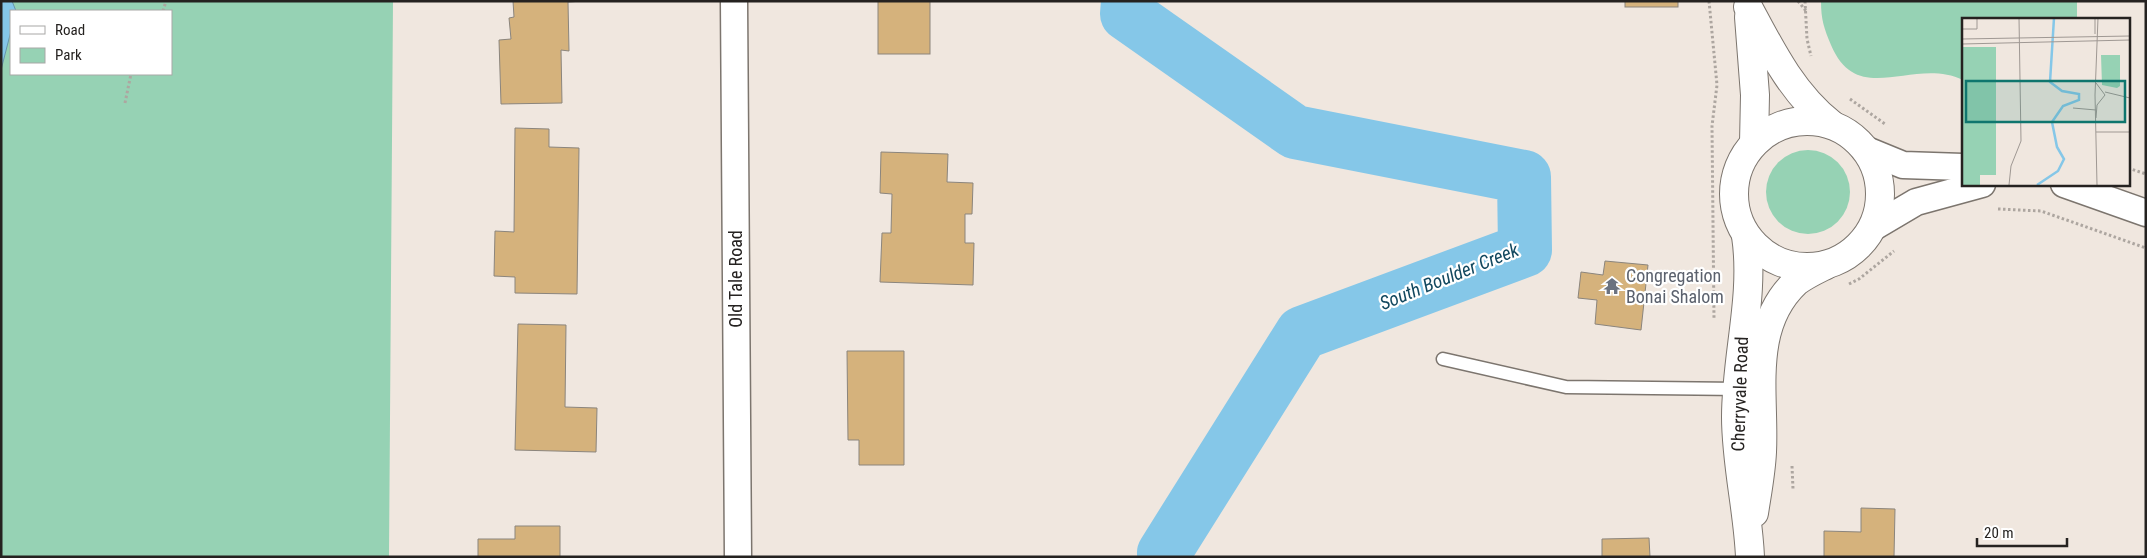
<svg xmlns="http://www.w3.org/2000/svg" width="2147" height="558" font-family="'Roboto Condensed',sans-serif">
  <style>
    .green { fill: #96d2b4; fill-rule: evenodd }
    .water { fill: #85c7e8; stroke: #6896ac }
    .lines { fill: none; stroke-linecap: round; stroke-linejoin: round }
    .river { stroke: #85c7e8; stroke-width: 54 }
    .building { fill: #d5b27c; stroke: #8b857d }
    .service-casing { stroke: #7c756e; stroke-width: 15 }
    .minor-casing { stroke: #7c756e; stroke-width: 29 }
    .tertiary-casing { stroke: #7c756e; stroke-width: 30 }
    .path { stroke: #ada6a0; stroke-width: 3; stroke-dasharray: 2.5 2.5; stroke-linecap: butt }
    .service { stroke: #fff; stroke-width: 12 }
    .minor { stroke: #fff; stroke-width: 26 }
    .tertiary { stroke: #fff; stroke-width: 28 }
    .labels { text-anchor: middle; stroke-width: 4.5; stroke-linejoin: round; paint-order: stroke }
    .worship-label { font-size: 18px; fill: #5b616d; stroke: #fff; text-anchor: start }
    .street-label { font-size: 18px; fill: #252220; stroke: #fff }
    .water-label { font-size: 19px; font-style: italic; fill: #12485f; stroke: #fff }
    .inset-river { fill: none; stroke: #85c7e8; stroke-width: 2.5 }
    .inset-road { fill: none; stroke: #9f9893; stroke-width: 1 }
    .view { fill: #0f766e; fill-opacity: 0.15; stroke: #0f766e; stroke-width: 2.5 }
    .inset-edge { fill: none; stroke: #252220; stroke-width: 2.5 }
  </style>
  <rect width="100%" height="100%" fill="#f0e7df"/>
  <g class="green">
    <path d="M1,1H393L389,557H1ZM11,11H171V74H11Z"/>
    <path d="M1821,1H2077V19H1963V80C1913,56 1858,109 1831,45C1824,28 1821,20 1821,1Z"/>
    <circle cx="1808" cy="192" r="42"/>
  </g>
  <polygon class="water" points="1,1 12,1 16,11 11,11 11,31 1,70"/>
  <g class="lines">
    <polyline class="river" points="1128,1 1127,14 1295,132 1524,177 1525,250 1302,333 1164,553 1165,557"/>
  </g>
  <g class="building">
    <polygon points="513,1 583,1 568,2 569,51 561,50 562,103 501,104 499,40 511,39 509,18 514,17"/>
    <rect x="878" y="1" width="52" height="53"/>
    <rect x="1625" y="1" width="53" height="6"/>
    <polygon points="515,128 549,129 549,147 579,148 577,294 515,293 515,277 494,276 495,231 514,232"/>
    <polygon points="881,152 948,154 947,182 973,183 972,214 965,214 965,243 974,243 973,285 880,282 882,233 891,233 892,194 880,193"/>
    <polygon points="1605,261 1648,265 1641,330 1595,324 1597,300 1578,298 1581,272 1603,275"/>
    <polygon points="518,324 566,325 565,407 597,408 596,452 515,450"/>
    <polygon points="847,351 904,351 904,465 859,465 859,440 848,440"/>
    <polygon points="1861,508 1895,509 1894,557 1824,557 1824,531 1861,532"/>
    <polygon points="515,526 560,526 560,557 478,557 478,539 515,539"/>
    <polygon points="1649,538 1650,557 1602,557 1602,539"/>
  </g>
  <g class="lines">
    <g class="service-casing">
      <polyline id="service" points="1443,359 1566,387 1740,389"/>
    </g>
    <g class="minor-casing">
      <g id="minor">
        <polyline points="734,1 738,557"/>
        <polyline points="1864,149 1903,165 1963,167"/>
        <polyline points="2064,184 2146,213"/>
        <polyline points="1872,228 1916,202 1982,184"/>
      </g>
    </g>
    <g class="tertiary-casing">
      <g id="tertiary">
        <path d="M1748,7C1771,50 1792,93 1831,124"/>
        <polyline points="1749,17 1755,95 1754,143"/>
        <circle cx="1807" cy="194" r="73"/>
        <path d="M1746,236C1755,296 1736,356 1736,417C1736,464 1748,510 1750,557"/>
        <path d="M1754,513C1757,493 1761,473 1762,452C1765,395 1748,327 1796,282C1805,275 1816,270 1826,265"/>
      </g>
    </g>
    <g class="path">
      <polyline points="1709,1 1717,85 1712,126 1714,319"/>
      <polyline points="1798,1 1806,11"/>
      <polyline points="1805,1 1807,39 1811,56"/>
      <polyline points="163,11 166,1"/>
      <polyline points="1850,99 1885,124"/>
      <polyline points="125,103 131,74"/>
      <polyline points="2128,168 2146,174"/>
      <polyline points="1998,209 2041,211 2146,248"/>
      <polyline points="1849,284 1859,279 1894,251"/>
      <polyline points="1792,466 1793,489"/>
    </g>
    <use href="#service" class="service"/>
    <use href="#minor" class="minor"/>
    <use href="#tertiary" class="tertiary"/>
  </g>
  <defs>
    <g id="temple-bare" transform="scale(1.35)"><path d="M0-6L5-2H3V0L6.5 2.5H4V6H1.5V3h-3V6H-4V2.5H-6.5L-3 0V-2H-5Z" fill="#6b7280" stroke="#fff" stroke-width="2.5" paint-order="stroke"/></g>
  </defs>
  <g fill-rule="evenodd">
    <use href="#temple-bare" x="1612" y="286"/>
  </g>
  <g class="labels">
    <g class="worship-label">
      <text x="1626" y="282">Congregation<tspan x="1626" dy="21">Bonai Shalom</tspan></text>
    </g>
    <g class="street-label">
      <text transform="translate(736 279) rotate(-90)" y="6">Old Tale Road</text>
      <text transform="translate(1740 394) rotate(-88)" y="6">Cherryvale Road</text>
    </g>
    <g class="water-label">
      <text transform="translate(1449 276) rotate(-22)" y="7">South Boulder Creek</text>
    </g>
  </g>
  <g transform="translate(1962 18)">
    <rect width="168" height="168" fill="#f0e7df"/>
    <path d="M0,29H34V157H18V167H0ZM139,37H158V68L155,70L140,67Z" fill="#96d2b4"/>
    <path class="inset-river" d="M75,167L96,153L102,141L95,129L90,104L101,88L117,82V76L100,73L88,64L92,0"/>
    <path class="inset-road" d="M133,0V16M0,11H15V0M0,21L168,18M0,26L168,22M143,74L168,80M111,90L134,92M134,100L135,87L143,77L134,65M134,114H168M47,167L49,148L59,123L57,0M135,167L133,77L136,0"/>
    <path class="view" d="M4,63H163V104H4Z"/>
    <rect width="168" height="168" class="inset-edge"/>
  </g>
  <rect width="2147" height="558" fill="none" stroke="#252220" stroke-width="5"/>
  <rect x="10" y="10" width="162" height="65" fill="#ffffff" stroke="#a8a7a6"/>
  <rect x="20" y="26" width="25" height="8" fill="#ffffff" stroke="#a8a7a6"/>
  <text x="55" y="35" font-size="15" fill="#252220">Road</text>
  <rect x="20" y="48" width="25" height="15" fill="#96d2b4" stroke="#a8a7a6"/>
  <text x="55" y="60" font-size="15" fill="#252220">Park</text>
  <path d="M1977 538v8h90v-8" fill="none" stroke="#252220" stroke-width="2.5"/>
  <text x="1984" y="538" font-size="15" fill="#252220" stroke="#ffffff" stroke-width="4" paint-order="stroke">20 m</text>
</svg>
